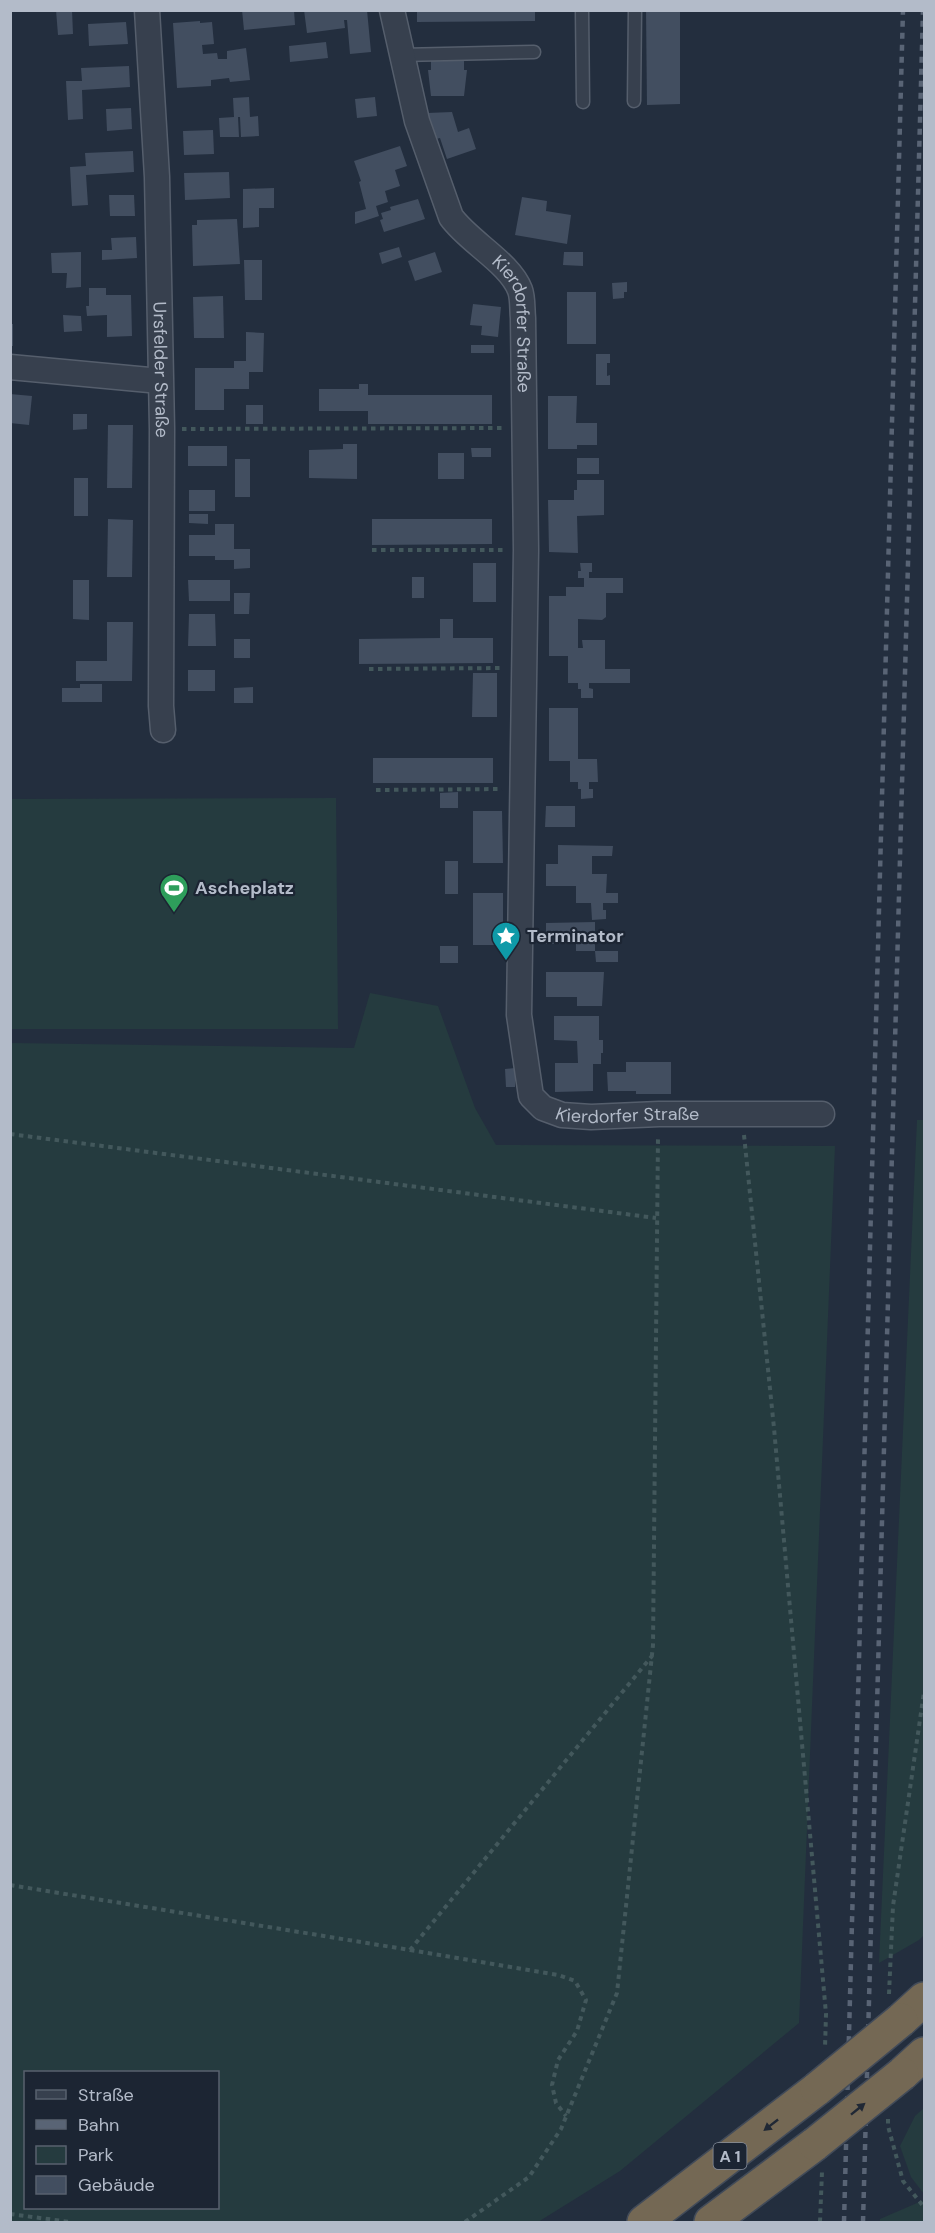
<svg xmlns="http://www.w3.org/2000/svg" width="935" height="2233" font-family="'DM Sans',sans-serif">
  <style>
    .green { fill: #253b3f; fill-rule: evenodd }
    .building { fill: #424e60 }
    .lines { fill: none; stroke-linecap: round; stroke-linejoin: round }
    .service-casing { stroke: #555e6c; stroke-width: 15 }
    .minor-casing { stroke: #555e6c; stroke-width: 27 }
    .motorway-casing { stroke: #424b59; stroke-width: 36 }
    .path { stroke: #43585c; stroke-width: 4; stroke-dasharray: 4.5 4.5; stroke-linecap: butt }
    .service { stroke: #37404e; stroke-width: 12 }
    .minor { stroke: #37404e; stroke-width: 24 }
    .motorway { stroke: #746854; stroke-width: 33 }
    .rail { stroke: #596475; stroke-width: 4.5; stroke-dasharray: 6 6; stroke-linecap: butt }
    .motorway-bridge-casing { stroke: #424b59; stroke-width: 36; stroke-linecap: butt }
    .motorway-bridge { stroke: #746854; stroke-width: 33 }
    .oneway { fill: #202835 }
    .labels { text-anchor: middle; stroke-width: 4.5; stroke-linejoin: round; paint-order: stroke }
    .shield { fill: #1c2533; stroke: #868e9c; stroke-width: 1.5 }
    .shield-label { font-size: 16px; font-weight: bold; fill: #b3bbc9 }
    .street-label { font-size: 18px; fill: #b3bbc9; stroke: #1c2533 }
    .poi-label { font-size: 18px; font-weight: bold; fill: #b3bbc9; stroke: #1c2533; text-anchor: start }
  </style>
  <rect width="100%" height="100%" fill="#232e3e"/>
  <g class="green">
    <polygon points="336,798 338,1029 11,1029 11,799"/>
    <path d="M370,993L438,1006L475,1108L496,1145L835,1146L799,2023L620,2171L538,2222H11V1043L354,1048ZM218,2072V2208H26V2072Z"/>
    <polygon points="917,1120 924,1120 924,1935 919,1940 879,1963"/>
    <polygon points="924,2108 924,2194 911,2177 900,2146 915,2116"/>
    <polygon points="924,2200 924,2222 880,2222 880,2219"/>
  </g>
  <g class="building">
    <polygon points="56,10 72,10 73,34 58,35"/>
    <polygon points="242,10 294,10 295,25 244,30"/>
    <polygon points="304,10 367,10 371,52 350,54 347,20 344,20 345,28 307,33"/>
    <polygon points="417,10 535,10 535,21 417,22"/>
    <polygon points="646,10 680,10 680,104 647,105"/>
    <polygon points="200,21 200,23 212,22 214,44 202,45 203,54 217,53 218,59 227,59 227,51 246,48 250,80 230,82 229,78 211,80 211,86 177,88 173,23"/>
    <polygon points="126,22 128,44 89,46 88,24"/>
    <polygon points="326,42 328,58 290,62 289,46"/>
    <polygon points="431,58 464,58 464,70 467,70 464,96 431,96 428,70 431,70"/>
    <polygon points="129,66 130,87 82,90 83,119 68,120 66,81 82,81 81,68"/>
    <polygon points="249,97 250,117 258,116 259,136 241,137 240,117 238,117 239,137 220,137 219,118 234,117 233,98"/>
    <polygon points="375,97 377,116 357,118 355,99"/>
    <polygon points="131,108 132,129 107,131 106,109"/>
    <polygon points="452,112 458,132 469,128 476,149 447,159 440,138 436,139 427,113"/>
    <polygon points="213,130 214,154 184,155 183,131"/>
    <polygon points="400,146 407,166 395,170 400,186 385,191 388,202 376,206 379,216 355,224 355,212 366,209 359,182 361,181 354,161"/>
    <polygon points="133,151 134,172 86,175 88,205 72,206 70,167 86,166 85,153"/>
    <polygon points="229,172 230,198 185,200 184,173"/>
    <polygon points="274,188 274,208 259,208 259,227 243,228 243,189"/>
    <polygon points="109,195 134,195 135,216 110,216"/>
    <polygon points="522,197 547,201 546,211 571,215 567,244 515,235"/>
    <polygon points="418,199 425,219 384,232 380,220 383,219 381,213 391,210 390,207"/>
    <polygon points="237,219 240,264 193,266 192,225 197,225 197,220"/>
    <polygon points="136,237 137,258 102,260 102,250 112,250 111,238"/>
    <polygon points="399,247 402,257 382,264 379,253"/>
    <polygon points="81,252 81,287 66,288 67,273 52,273 51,253"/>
    <polygon points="435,252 442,272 415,281 408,261"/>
    <polygon points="564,252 583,252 583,266 563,265"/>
    <polygon points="244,260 262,260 262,300 245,300"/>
    <polygon points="627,282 627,292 624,292 624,298 613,299 612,283"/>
    <polygon points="89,288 106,288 106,295 131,295 132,336 107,337 107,315 87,316 86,306 89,306"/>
    <rect x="567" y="292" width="29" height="52"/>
    <polygon points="223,296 224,338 194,338 193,297"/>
    <polygon points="473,304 501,307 498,337 481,335 482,326 470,325"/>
    <polygon points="63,315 81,316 82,331 64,332"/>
    <rect x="10" y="324" width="3" height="22"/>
    <polygon points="246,332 264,333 263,372 249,372 249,389 224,389 224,410 195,410 195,368 234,368 234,361 246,361"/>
    <rect x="471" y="345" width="23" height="8"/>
    <polygon points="596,354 610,354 610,363 607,363 607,376 610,375 610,385 596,385"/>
    <polygon points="359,384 368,384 368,395 492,395 492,424 368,424 368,411 319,411 319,389 359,389"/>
    <polygon points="10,394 32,396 29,425 10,423"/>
    <polygon points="548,396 577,396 576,423 597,423 597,445 577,445 577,449 548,449"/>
    <rect x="246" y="405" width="17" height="19"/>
    <polygon points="73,414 87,414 87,429 73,430"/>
    <polygon points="108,425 133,425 132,488 107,488"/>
    <polygon points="343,444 357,444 357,479 309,478 309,450 343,449"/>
    <rect x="188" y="446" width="39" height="20"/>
    <polygon points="471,448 491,448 491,457 472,457"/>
    <rect x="438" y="453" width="26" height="26"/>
    <rect x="577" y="458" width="22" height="16"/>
    <rect x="235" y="459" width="15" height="38"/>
    <rect x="74" y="478" width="14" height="38"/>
    <polygon points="577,480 604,480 604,515 577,516 578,553 549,552 548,500 574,500 574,490 577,490"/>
    <rect x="189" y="490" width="26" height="21"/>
    <polygon points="189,514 208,514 208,524 189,523"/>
    <polygon points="108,519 133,520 132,577 107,577"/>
    <polygon points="372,519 492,519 492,544 372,545"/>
    <polygon points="215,524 234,524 234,549 250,549 250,568 234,569 234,560 215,560 215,556 189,556 189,535 215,535"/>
    <rect x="473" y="563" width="23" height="39"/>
    <polygon points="580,563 592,563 592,572 589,572 589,578 623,578 623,593 606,593 606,617 602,620 578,619 578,648 583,648 582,640 605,640 605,669 630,669 630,683 589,683 589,688 593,689 593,698 581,698 581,689 578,689 578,683 568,683 568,656 549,656 549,596 566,596 566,587 584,587 584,578 578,578 578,571 581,571"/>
    <rect x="412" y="577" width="12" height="21"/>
    <polygon points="73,580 89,580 89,620 73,619"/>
    <polygon points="188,580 230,580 230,601 189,601"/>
    <polygon points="234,593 250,593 249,614 234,614"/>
    <polygon points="189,614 215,614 216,646 188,646"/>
    <polygon points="440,619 453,619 453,638 493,638 493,663 359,664 359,639 440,638"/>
    <polygon points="107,622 133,622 132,681 76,681 76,661 107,661"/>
    <rect x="234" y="639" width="16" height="19"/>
    <rect x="188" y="670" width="27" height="21"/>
    <polygon points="473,673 497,673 497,717 472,717"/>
    <polygon points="80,684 102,684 102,702 62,702 62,688 80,688"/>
    <polygon points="253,687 253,703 234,703 234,688"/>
    <polygon points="549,708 578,708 578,759 597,759 598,782 589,782 589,789 593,789 593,798 581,799 581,789 578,789 578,782 570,782 570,761 549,761"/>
    <rect x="373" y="758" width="120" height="25"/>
    <polygon points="458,792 458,808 440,808 440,793"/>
    <polygon points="546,806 575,806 575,827 545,827"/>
    <polygon points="473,811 502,811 503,863 473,863"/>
    <polygon points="558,845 613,846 612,856 592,856 592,874 607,874 606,893 618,893 618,903 603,903 603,910 606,910 606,919 592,920 591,903 576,903 576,886 546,886 546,864 558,864"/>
    <rect x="445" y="861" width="13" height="33"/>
    <rect x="473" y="893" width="30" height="52"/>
    <polygon points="595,922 595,951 576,951 576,944 546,944 546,923"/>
    <rect x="440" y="946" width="18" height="17"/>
    <polygon points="595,951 618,951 618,962 596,962"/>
    <polygon points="546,972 604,972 602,1006 577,1006 577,997 546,997"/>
    <polygon points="554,1016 599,1016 599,1040 603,1040 603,1053 601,1053 601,1064 593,1064 593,1091 555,1092 555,1063 578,1063 577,1041 554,1040"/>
    <polygon points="626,1062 671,1062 671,1094 636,1094 636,1091 608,1091 607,1072 626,1072"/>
    <polygon points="515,1068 515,1087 506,1087 505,1069"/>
  </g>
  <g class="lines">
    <g class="service-casing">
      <g id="service">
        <polyline points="582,10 583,102"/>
        <polyline points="401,55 534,52"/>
        <polyline points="634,101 635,10"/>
      </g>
    </g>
    <g class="minor-casing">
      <g id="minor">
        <path id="s1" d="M147,10L157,177L162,429L161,706L163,730"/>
        <path id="s2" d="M392,10L417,121L451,217C469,242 510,263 520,290C523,298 522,309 523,318L526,550L519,1015L531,1096L543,1108L562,1115L591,1117L659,1114H822"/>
        <polyline points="10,367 160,381"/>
      </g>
    </g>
    <g class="motorway-casing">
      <g id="motorway">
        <polyline points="901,2020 924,1999"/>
        <polyline points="902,2074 924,2054"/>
        <polyline points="644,2222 817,2089"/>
        <polyline points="711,2222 815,2144"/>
      </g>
    </g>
    <g class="path">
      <polyline points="182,429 505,428"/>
      <polyline points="372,550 504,550"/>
      <polyline points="369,669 503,668"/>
      <polyline points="376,790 502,789"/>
      <polyline points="10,1134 656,1218"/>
      <polyline points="744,1135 774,1428 826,2014 825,2048"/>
      <polyline points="10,1885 410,1950 652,1656"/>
      <polyline points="410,1950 558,1975 575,1981 586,2000 577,2031 558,2060 552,2085 556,2103 566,2116"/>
      <polyline points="889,1994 893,1906 924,1692"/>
      <polyline points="888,2119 888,2126 903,2181 924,2207"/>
      <polyline points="10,2214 70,2222"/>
      <polyline points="465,2222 529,2177 561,2129 617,1993 653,1645 658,1136"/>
      <polyline points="820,2222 822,2172"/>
    </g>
    <use href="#service" class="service"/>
    <use href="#minor" class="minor"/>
    <use href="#motorway" class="motorway"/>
    <g class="rail">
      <polyline points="844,2222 903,10"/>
      <polyline points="863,2222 923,10"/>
    </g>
    <g class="motorway-bridge-casing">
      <g id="motorway-bridge">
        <polyline points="817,2089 901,2020"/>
        <polyline points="815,2144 902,2074"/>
      </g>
    </g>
    <use href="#motorway-bridge" class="motorway-bridge"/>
  </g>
  <defs><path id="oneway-solid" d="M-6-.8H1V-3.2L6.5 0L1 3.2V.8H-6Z" transform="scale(1.5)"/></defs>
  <g class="oneway">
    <use href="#oneway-solid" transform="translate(858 2109) rotate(-39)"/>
    <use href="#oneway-solid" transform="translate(771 2125) rotate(142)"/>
  </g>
  <defs>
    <g id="stadium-pin" transform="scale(1.5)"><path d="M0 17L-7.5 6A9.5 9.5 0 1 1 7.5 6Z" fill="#2e9e5b" stroke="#1c2533"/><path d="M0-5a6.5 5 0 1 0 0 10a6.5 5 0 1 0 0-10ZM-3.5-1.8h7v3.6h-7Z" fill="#fff"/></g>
    <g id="sight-pin" transform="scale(1.5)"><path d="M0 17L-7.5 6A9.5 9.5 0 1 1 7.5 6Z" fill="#0f9aa8" stroke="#1c2533"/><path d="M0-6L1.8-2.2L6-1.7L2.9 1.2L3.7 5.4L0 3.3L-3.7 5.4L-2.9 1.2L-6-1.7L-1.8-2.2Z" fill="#fff"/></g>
  </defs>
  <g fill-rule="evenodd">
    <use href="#stadium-pin" x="174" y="888"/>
    <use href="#sight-pin" x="506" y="936"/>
  </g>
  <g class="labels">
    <rect class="shield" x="713.5" y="2143" width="33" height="26" rx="4.5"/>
    <g class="shield-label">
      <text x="730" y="2162">A 1</text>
    </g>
    <g class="street-label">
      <text dy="6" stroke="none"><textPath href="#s2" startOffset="348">Kierdorfer Straße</textPath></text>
      <text dy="6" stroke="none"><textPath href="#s1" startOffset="360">Ursfelder Straße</textPath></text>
      <text dy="6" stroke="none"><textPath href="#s2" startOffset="1227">Kierdorfer Straße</textPath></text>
    </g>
    <g class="poi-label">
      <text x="195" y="894">Ascheplatz</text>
      <text x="527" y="942">Terminator</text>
    </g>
  </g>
  <rect width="935" height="2233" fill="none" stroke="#b3bbc9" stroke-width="24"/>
  <rect x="24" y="2071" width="195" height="138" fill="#1c2533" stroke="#58616f" stroke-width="1.5"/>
  <rect x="36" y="2090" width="30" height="9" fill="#37404e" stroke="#58616f" stroke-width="1.5"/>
  <text x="78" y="2101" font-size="18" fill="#b3bbc9">Straße</text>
  <rect x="36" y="2120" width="30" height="9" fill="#596475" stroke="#58616f" stroke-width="1.5"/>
  <text x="78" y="2131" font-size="18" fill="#b3bbc9">Bahn</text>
  <rect x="36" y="2146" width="30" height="18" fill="#253b3f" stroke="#58616f" stroke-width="1.5"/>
  <text x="78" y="2161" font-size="18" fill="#b3bbc9">Park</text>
  <rect x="36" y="2176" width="30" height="18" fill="#424e60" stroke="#58616f" stroke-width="1.5"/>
  <text x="78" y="2191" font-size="18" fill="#b3bbc9">Gebäude</text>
</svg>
